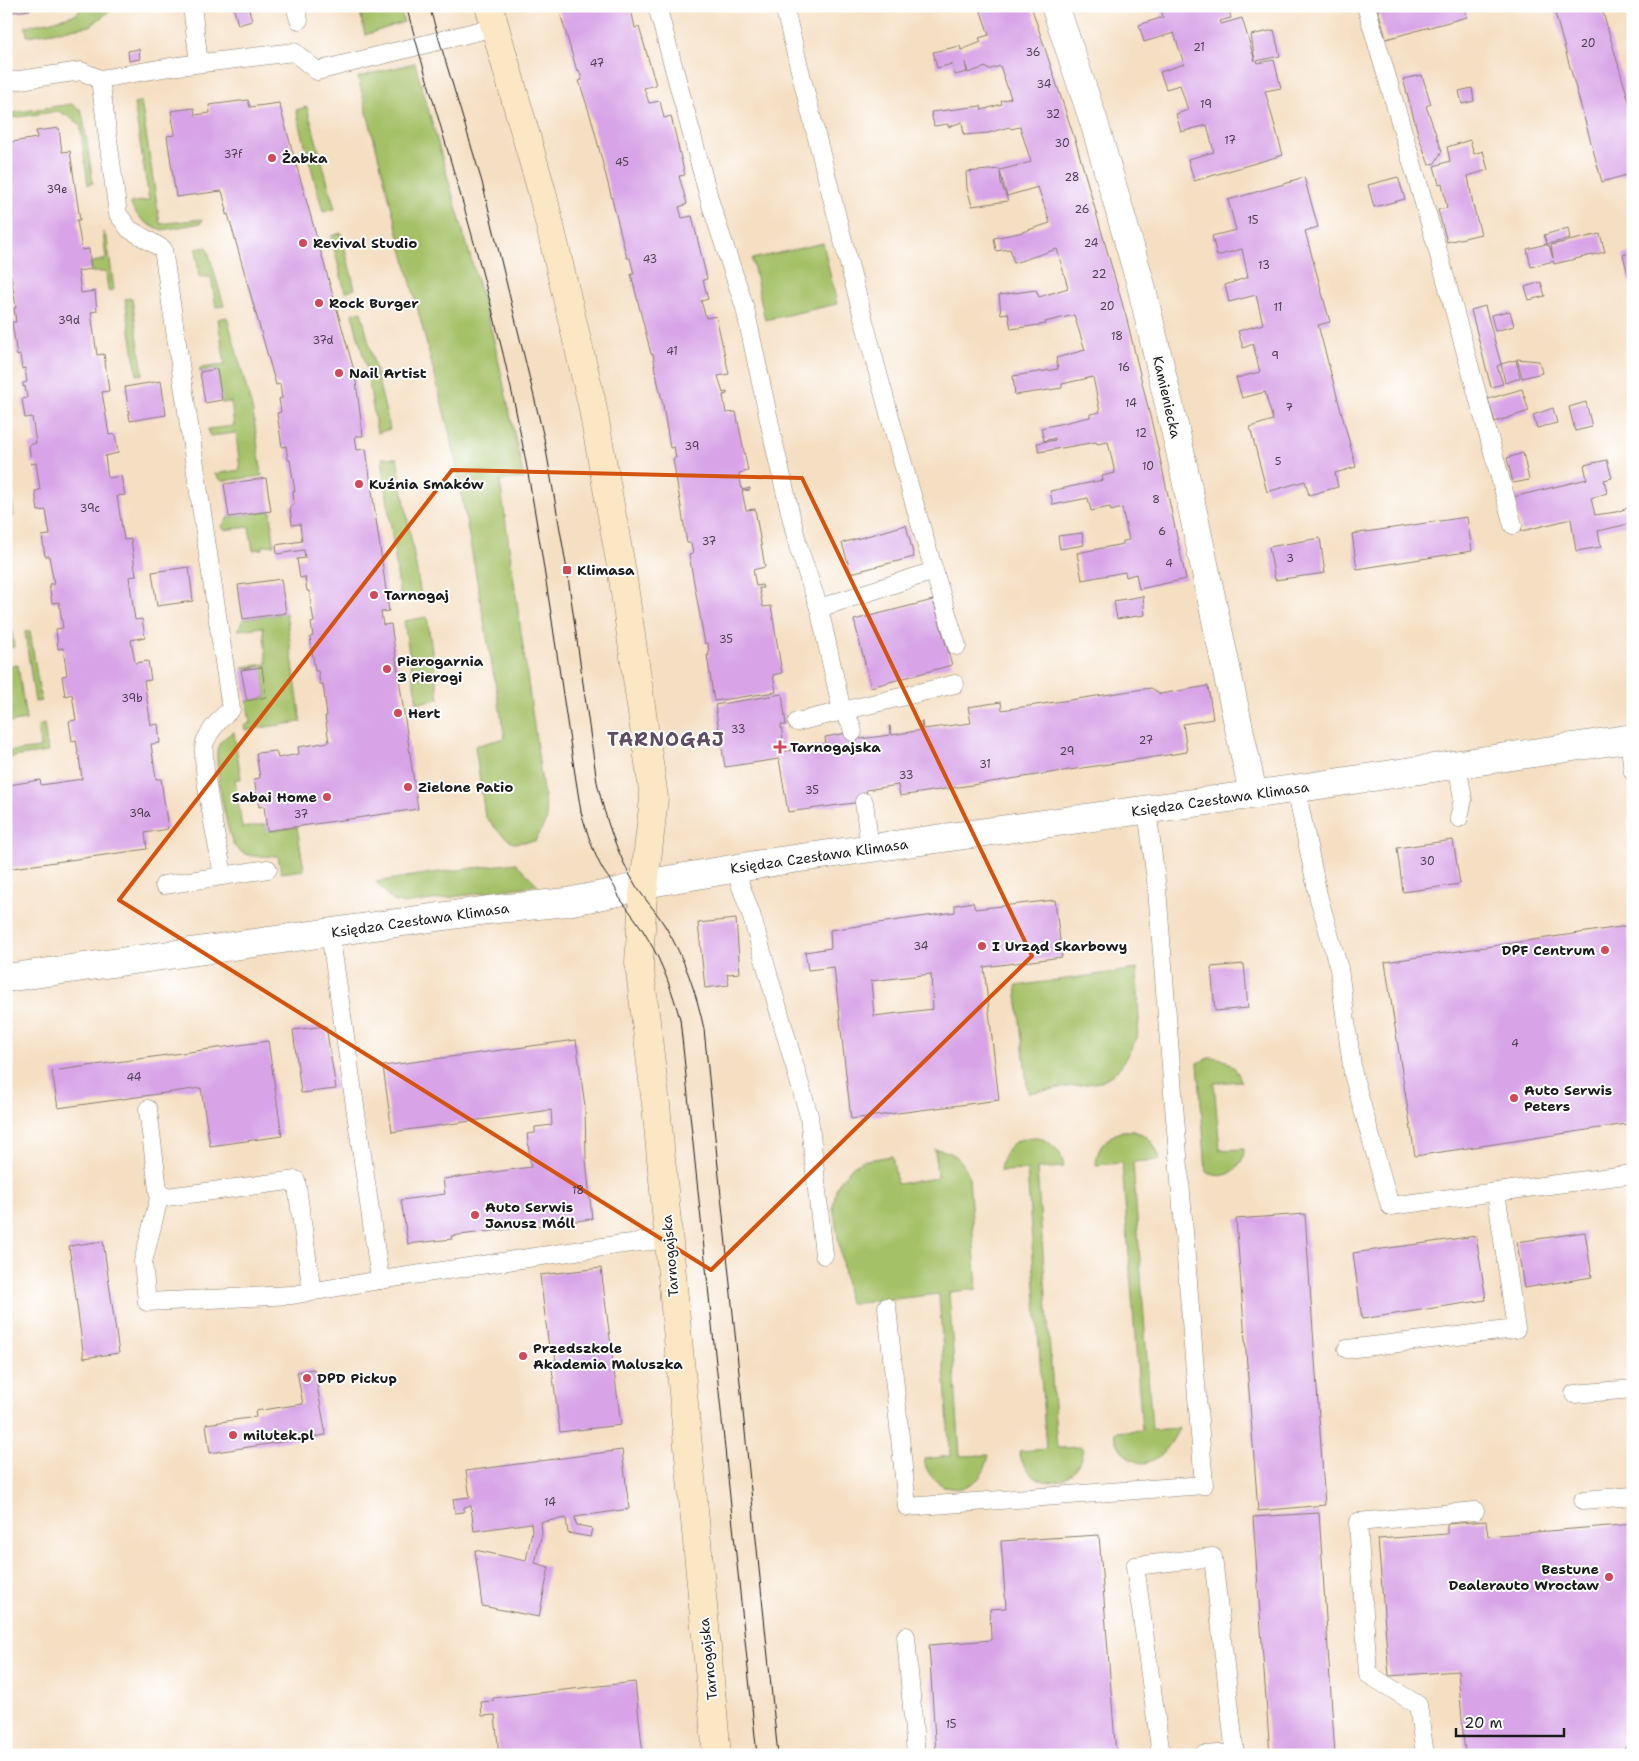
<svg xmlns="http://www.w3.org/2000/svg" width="1639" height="1761" font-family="'Shantell Sans',sans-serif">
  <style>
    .green { fill: #a5c168; stroke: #606e42 }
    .building { fill: #d8a4e7; fill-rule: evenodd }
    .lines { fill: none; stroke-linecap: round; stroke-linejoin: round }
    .lane-casing { stroke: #887e70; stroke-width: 19 }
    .street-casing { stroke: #887e70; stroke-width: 29 }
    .secondary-casing { stroke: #887e70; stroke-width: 29 }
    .lane { stroke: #fff; stroke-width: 18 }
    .street { stroke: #fff; stroke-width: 28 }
    .secondary { stroke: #fbe7c3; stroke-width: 28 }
    .tram { stroke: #1c1c1c; stroke-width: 1 }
    .marked { fill: none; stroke: #d4530e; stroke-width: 4; stroke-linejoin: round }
    .poi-dot { fill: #d1495b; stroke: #fff; stroke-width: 2 }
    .labels { text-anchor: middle; stroke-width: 4; stroke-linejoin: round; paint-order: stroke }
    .number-label { font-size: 11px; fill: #4b3e4f }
    .poi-label { font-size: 14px; font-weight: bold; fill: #1c1c1c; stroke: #fff; text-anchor: start }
    .street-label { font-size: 14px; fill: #1c1c1c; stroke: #fff }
    .district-label { font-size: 19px; font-weight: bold; letter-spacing: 1px; fill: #5e4c63; stroke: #fff }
  </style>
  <rect width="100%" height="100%" fill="#fff"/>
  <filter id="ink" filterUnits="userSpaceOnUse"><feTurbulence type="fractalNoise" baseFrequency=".02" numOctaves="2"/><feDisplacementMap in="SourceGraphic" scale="10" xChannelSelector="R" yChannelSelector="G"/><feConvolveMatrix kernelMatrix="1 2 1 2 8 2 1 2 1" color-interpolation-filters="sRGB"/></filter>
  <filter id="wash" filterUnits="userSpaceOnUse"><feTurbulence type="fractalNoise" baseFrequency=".0096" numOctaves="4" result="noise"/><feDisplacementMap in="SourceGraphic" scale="20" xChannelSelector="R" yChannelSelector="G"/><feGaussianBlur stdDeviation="1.12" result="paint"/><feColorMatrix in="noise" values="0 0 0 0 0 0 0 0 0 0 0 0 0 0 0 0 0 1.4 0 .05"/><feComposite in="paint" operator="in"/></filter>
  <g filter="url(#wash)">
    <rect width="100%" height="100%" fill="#f5dfc3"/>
    <g class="green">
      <polygon points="81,6 117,6 90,26 27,36 26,26 48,22 77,14"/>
      <polygon points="359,6 399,6 404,22 365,35"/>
      <polygon points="415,63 493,336 524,478 500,481 547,819 535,841 513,843 497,830 485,816 475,746 505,738 453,447 358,77"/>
      <path d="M141,101L160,224L202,219L201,223L163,230C147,226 138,219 130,203L149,200L134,104Z"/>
      <polygon points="71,104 81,110 83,117 93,183 88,185 80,124 59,111 6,119 6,114"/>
      <polygon points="307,107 335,209 323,212 296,110"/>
      <polygon points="103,232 107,239 114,290 108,291 106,272 92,272 90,263 106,259"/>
      <polygon points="341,233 355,289 345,292 331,236"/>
      <polygon points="823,243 837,304 765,320 752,259"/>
      <polygon points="207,247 224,306 216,307 211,277 199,277 196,249"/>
      <polygon points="132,298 143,374 137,375 125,299"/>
      <polygon points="361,311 390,429 377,433 367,370 352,314"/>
      <polygon points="227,317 253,412 262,476 222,481 214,474 240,470 236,433 210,436 208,429 234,426 231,402 221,403 217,369 200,372 200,368 225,365 218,319"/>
      <polygon points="382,458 397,458 421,595 400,597"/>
      <polygon points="6,461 14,516 7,518 6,512"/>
      <polygon points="271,511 274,545 263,546 263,549 253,550 249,527 224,530 222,526 229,517"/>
      <polygon points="6,593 14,647 6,648"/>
      <polygon points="286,613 301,722 245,730 244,726 250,723 247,701 266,697 261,667 244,669 243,667 267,664 263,627 238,630 243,619"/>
      <polygon points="427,617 439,699 417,703 404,621"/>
      <polygon points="30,631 41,701 35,702 25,632"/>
      <polygon points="18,665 26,720 6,723 6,667"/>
      <polygon points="44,724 48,752 6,758 6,752 40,748 38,726"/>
      <path d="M234,732L241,779H235L242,828L266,824L268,831L297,827L304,870L281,873L278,856C263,856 249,859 237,849C227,841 215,766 217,751C218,742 226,736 234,732Z"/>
      <polygon points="516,863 538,885 403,904 392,900 376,882 432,873"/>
      <polygon points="1137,969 1139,1020 1137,1038 1121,1066 1113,1074 1100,1082 1028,1093 1016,986"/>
      <path d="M1210,1057C1226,1058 1236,1065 1241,1081L1214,1083L1220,1150L1244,1149C1244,1170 1224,1182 1206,1172L1198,1063Z"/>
      <path d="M1122,1131C1143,1129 1155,1140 1160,1160L1133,1162L1152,1430L1179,1428C1173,1441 1163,1458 1148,1462C1133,1467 1115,1448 1115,1432L1142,1430L1122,1163L1096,1165C1097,1147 1105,1138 1122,1131Z"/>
      <path d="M1037,1137C1052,1142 1062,1151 1064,1167L1037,1169L1057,1448L1083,1447C1079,1491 1027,1494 1019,1451L1046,1449L1027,1170L1000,1171C1003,1149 1013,1137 1037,1137Z"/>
      <path d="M935,1149C955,1152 962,1158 969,1177L977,1289L949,1292L960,1456L989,1455C987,1464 984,1473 977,1480C957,1499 927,1484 924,1459L950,1456L939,1294L849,1304L833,1207L836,1190L840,1181L853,1166L861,1161L892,1156L897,1184L937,1178Z"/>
    </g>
    <g id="blocks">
      <g class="building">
        <polygon points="6,6 29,6 30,10 6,13"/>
        <polygon points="233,6 248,6 252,21 238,25"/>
        <polygon points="558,6 623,6 624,11 631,9 635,28 639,27 656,85 644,88 649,103 660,101 664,118 671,116 685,175 679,176 687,204 679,207 682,218 692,216 707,279 703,280 708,299 701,301 706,318 716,316 729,374 718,376 723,393 727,392 727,394 723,395 726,413 736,412 748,471 739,473 742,490 750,488 750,490 742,491 746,510 755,509 765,567 753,570 756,586 762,585 763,588 759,588 763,607 771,606 782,673 773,675 776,692 714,701 707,655 709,656 708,643 705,644 689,555 693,554 691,543 687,543 673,459 676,458 674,447 670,448 663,405 654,365 655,365 653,354 651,354 631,274 634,274 630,258 627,258 592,121 579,81 582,80 579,70 577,71"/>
        <polygon points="979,6 1031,6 1076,143 1127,320 1158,449 1186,579 1139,589 1136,574 1126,577 1125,572 1082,580 1077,553 1123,544 1123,541 1129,540 1122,508 1111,511 1110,507 1091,511 1088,498 1053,505 1050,491 1103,480 1102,476 1115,473 1108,442 1097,444 1096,442 1039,452 1037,443 1055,440 1055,438 1044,441 1041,428 1090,417 1090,414 1100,412 1093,377 1062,384 1062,388 1015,395 1013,376 1058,369 1056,358 1085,350 1074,315 1045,322 1046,324 1011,329 1008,313 1001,314 999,295 1036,290 1039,297 1068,288 1057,249 1014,263 1010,249 996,251 994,238 1019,233 1050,223 1038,187 1007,196 1000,172 1001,183 1008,201 972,206 967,188 966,172 1000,169 1000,170 1031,162 1020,127 1011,129 1009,127 988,133 964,135 962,122 948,127 948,124 934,126 931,112 981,106 982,110 1002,104 1001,101 1011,98 1000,66 991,69 987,69 986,67 968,73 965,62 967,72 955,75 952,64 937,68 933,52 960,46 961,50 981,42 979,38 989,35"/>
        <polygon points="1160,6 1228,6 1231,18 1220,21 1221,24 1242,18 1255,61 1251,35 1274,30 1280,56 1257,61 1258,63 1274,60 1281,88 1265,91 1283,155 1194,181 1188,159 1214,152 1207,125 1181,132 1176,114 1188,110 1180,85 1166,89 1160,72 1184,64 1174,33 1144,42 1139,25 1163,17"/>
        <polygon points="1377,6 1465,6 1467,17 1386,39"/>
        <polygon points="1553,6 1601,6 1633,115 1633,173 1602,182"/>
        <polygon points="139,49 140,59 129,61 128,51"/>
        <polygon points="1422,75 1431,104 1426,106 1442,151 1435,163 1429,165 1419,137 1403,79"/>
        <polygon points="1472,88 1474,101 1462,104 1459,91"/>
        <polygon points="248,100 250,107 279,103 355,374 363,436 355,436 357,450 366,449 389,611 381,612 383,625 391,624 418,809 267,831 264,806 259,807 254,779 260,778 256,753 276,751 278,758 299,754 298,747 329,742 325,716 327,716 323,684 320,684 318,671 315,671 310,637 313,636 311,623 314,622 309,591 307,591 305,577 300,578 297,559 305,558 304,550 277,554 276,545 302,541 300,524 292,525 290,506 294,505 293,491 295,492 290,460 288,460 286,446 282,447 277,413 281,412 279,399 282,398 280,384 276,385 228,214 226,215 226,213 225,210 227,210 222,191 176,197 167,136 175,135 171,111 194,108 195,115 210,113 209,105"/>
        <polygon points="59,128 62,152 70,151 80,220 77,220 82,250 89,249 91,269 78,271 81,293 95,291 97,311 91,312 97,355 104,354 109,391 102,392 109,435 115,434 118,453 105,456 108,478 121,476 125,495 117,496 124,540 131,539 136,576 129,577 135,620 142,619 145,637 131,640 135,663 148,661 151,680 144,681 151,725 158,724 160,743 151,744 156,779 161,779 168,829 145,833 147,849 6,869 6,790 10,790 9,785 40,780 41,785 82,779 79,756 77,754 78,752 76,740 72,741 69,721 76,720 72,694 65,696 62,676 67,675 63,648 58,649 56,629 63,628 59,602 52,603 49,584 54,584 49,556 45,556 42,536 50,535 46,510 38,511 35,491 40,490 36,463 31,464 29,445 36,443 32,417 25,418 22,399 27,398 25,386 23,387 23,383 27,382 25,368 22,369 20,355 17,356 12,322 16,322 14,308 16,308 11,275 9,276 6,259 6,143 37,138 36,131"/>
        <polygon points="1470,140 1474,154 1483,151 1488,170 1468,176 1473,205 1481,234 1447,242 1438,210 1447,208 1442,183 1439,184 1434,166 1450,161 1447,147"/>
        <polygon points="1304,177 1318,227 1305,231 1330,322 1318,325 1356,467 1335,473 1338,487 1309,495 1305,481 1267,492 1250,427 1273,420 1265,392 1242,398 1236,378 1260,372 1253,344 1243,348 1238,331 1263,324 1256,295 1229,302 1225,285 1248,277 1242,249 1217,256 1212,236 1236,230 1228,200 1291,182 1291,181"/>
        <polygon points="1398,177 1405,199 1374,207 1368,185"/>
        <polygon points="1568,228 1570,239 1547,244 1544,235"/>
        <polygon points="1600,234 1605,252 1554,264 1553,261 1531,267 1527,249 1546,244 1547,246 1549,245 1553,258 1551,245"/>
        <polygon points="1633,252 1633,290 1632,290 1623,255"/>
        <polygon points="1541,282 1545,296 1529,300 1525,287"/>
        <polygon points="1485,306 1501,364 1497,366 1503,384 1491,387 1471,310"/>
        <polygon points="1510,311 1514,326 1495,331 1491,315"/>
        <polygon points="1517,359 1539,361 1542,373 1522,378"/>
        <polygon points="1516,360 1520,378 1505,383 1501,364"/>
        <polygon points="217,369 222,400 205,403 200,372"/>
        <polygon points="161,381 166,415 130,421 125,387"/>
        <polygon points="1522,389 1529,411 1495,422 1488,399"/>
        <polygon points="1586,402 1592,427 1575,431 1569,407"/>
        <polygon points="1553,408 1557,423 1537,428 1533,415"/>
        <polygon points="1523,453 1529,480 1513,483 1507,458"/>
        <polygon points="1607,460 1612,478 1604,480 1607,493 1591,498 1595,515 1616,512 1631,507 1633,523 1598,531 1601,547 1576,551 1571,519 1522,531 1513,497 1587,479 1584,465"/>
        <polygon points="266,478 271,511 229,517 224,484"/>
        <polygon points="1467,517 1472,551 1357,569 1352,534"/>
        <polygon points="906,525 914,557 851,573 842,543"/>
        <polygon points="1082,533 1084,545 1060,549 1058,536"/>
        <polygon points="1320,538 1325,573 1275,580 1269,547"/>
        <polygon points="189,567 193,601 157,606 152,572"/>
        <polygon points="281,579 286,613 243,619 238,585"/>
        <polygon points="1143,596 1145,615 1117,619 1114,601"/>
        <polygon points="933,600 952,665 871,687 854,620"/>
        <polygon points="262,667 266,697 247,701 241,670"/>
        <polygon points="1208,686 1213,719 1183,724 1187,752 900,796 898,785 866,790 868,801 788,812 779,759 725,767 715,705 782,694 786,725 781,725 785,751 826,745 825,737 853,732 859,732 860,739 890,735 889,726 890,726 892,735 922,730 921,721 922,721 923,729 971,723 968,707 1001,702 1002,710 1151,688 1160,694"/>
        <polygon points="1453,840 1460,884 1403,892 1397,848"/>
        <path d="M1055,900L1062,957L984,967L999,1100L851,1119L834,967L808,970L805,952L831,948L830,930L955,912V905L973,902L975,909ZM931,974L933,1009L874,1016L871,981Z"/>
        <polygon points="736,919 740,973 727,974 729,985 705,988 698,923"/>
        <polygon points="1627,926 1633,963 1633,1123 1415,1156 1385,962"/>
        <polygon points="1244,964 1248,1008 1215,1011 1211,967"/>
        <polygon points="326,1026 336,1089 301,1093 293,1030"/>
        <polygon points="576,1040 585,1106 586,1160 592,1219 451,1236 452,1239 408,1244 401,1200 445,1194 443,1179 531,1167 527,1134 535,1133 535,1127 552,1125 551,1110 392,1132 383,1066"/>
        <polygon points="268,1041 282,1136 210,1146 201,1088 58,1108 52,1071"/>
        <polygon points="1305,1214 1325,1505 1258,1511 1236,1219"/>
        <polygon points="1585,1232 1592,1277 1524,1288 1517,1242"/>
        <polygon points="1476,1236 1486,1300 1362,1319 1353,1253"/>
        <polygon points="103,1241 119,1353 84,1358 69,1246"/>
        <polygon points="601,1268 621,1425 560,1432 551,1361 556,1360 554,1348 549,1348 540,1275"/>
        <polygon points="314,1369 326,1435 210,1453 206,1424 256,1417 255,1411 303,1404 297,1372"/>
        <polygon points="622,1450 629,1509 575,1517 576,1525 592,1528 590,1537 568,1533 566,1518 541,1522 542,1533 535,1563 549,1567 539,1617 482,1606 475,1550 526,1561 532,1531 531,1523 474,1531 471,1506 464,1507 464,1512 455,1513 453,1499 470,1497 466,1471"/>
        <polygon points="1319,1513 1335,1755 1270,1755 1253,1517"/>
        <polygon points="1486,1521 1488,1536 1633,1524 1633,1737 1620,1755 1465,1755 1458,1671 1389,1676 1378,1539 1447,1534 1447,1524"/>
        <polygon points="1099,1535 1116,1755 936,1755 929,1645 991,1640 990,1609 1006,1608 1001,1541"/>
        <polygon points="635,1682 643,1755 499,1755 495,1715 482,1716 481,1702 493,1701 493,1698"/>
      </g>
    </g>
  </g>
  <g filter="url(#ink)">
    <use href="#blocks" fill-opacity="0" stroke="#887e70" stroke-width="1"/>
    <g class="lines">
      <g class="lane-casing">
        <g id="lane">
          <polyline points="192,6 199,63"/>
          <polyline points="295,6 299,20"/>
          <polyline points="657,6 711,205 745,308 775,448 798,546 819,608"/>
          <path d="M784,6C837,220 891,435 957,646"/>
          <polyline points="1366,6 1436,244 1513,525"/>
          <path d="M100,79L118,214L129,229L163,249L231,709C220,719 211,728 205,742C199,760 219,852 223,875"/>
          <polyline points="6,82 81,71 100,79 170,67 294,52 317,71 495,27"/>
          <polyline points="797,722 955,684"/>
          <polyline points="853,732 851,724 842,711 819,608 934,571"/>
          <polyline points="1629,738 1633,772"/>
          <polyline points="1457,764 1463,799 1459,818"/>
          <polyline points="1296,788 1318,895 1339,969 1353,1074 1390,1206 1633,1174"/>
          <polyline points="864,802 870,848"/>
          <polyline points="738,867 740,884 751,914 809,1116 824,1255"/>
          <polyline points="164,885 268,869"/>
          <polyline points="330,932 380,1280"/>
          <polyline points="148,1109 159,1198"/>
          <polyline points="312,1292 296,1180 159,1198 143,1262 147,1302 292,1295 380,1280 623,1244 669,1239"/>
          <polyline points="887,1307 907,1507 1204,1485 1157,889 1147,809"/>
          <polyline points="1347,1349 1516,1329 1496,1192"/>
          <polyline points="1574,1394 1633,1389"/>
          <polyline points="1583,1500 1633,1496"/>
          <polyline points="906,1636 916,1755"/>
          <polyline points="1161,1755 1135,1566 1213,1557 1235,1755"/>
          <polyline points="1203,1755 1235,1753"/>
          <polyline points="1425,1755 1418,1705 1368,1674 1358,1522 1475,1511"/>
        </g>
      </g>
      <g class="street-casing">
        <g id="street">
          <polyline points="1055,6 1094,122 1141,285 1180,451 1253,794"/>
          <polyline points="6,978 488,910 567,902 618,892 644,884 779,861 1300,788 1633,738"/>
        </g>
      </g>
      <g class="secondary-casing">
        <polyline id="secondary" points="489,6 542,192 592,404 622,572 654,798 643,895 639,963 656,1105 717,1755"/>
      </g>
      <use href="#lane" class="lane"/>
      <use href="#street" class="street"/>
      <use href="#secondary" class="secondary"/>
      <g class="tram">
        <path d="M406,6C443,139 486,271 515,406C543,541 559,677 581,812C587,832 593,852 603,870C609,879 616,887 619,897C629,911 640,924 648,939C663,964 672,991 680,1019L757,1755"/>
        <path d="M429,6L482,182L544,438L567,570L597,782C605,818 617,854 636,886C645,900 657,912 665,926C685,959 696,992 704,1029L778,1755"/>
      </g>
    </g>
  </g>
  <path class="marked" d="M452,470L802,478L1032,956L711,1270L119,900Z"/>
  <g class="poi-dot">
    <circle cx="272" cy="158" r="5"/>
    <circle cx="303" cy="243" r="5"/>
    <circle cx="319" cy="303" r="5"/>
    <circle cx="339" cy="373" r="5"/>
    <circle cx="359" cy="484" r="5"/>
    <rect x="562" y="565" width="10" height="10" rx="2.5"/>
    <circle cx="374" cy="595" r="5"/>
    <circle cx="387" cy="669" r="5"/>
    <circle cx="398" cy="713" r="5"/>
    <path d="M777.5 739.5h5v5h5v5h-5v5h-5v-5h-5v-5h5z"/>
    <circle cx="408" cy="787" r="5"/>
    <circle cx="327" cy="797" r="5"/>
    <circle cx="982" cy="946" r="5"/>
    <circle cx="1605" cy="950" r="5"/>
    <circle cx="1514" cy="1098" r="5"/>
    <circle cx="475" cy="1215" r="5"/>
    <circle cx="523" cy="1356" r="5"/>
    <circle cx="307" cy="1378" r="5"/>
    <circle cx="233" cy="1435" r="5"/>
    <circle cx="1609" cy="1577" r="5"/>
  </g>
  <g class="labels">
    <g class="number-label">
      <text x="1588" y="47">20</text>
      <text x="1199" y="51">21</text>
      <text x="1033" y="56">36</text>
      <text x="597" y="67">47</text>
      <text x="1044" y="88">34</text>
      <text x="1206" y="108">19</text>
      <text x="1053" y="118">32</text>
      <text x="1230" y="144">17</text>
      <text x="1062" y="147">30</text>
      <text x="233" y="158">37f</text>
      <text x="622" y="166">45</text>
      <text x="1072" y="181">28</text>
      <text x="57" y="193">39e</text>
      <text x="1082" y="213">26</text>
      <text x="1253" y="224">15</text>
      <text x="1091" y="247">24</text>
      <text x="650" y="263">43</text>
      <text x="1264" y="269">13</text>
      <text x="1099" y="278">22</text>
      <text x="1107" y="310">20</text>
      <text x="1278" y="311">11</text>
      <text x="69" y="324">39d</text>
      <text x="1117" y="340">18</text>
      <text x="323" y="344">37d</text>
      <text x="672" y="355">41</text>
      <text x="1275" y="359">9</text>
      <text x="1124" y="371">16</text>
      <text x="1131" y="407">14</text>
      <text x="1289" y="411">7</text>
      <text x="1141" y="437">12</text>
      <text x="692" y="450">39</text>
      <text x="1278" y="465">5</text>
      <text x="1148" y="470">10</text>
      <text x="1156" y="503">8</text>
      <text x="90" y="512">39c</text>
      <text x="1162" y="535">6</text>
      <text x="709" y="545">37</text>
      <text x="1290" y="562">3</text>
      <text x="1169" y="567">4</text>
      <text x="726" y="643">35</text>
      <text x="132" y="702">39b</text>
      <text x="738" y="733">33</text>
      <text x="1146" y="744">27</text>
      <text x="1067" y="755">29</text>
      <text x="985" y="768">31</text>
      <text x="906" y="779">33</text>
      <text x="812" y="794">35</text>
      <text x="140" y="817">39a</text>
      <text x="301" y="818">37</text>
      <text x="1427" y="865">30</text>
      <text x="921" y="950">34</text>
      <text x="1515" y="1047">4</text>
      <text x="134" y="1081">44</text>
      <text x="578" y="1194">18</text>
      <text x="550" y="1506">14</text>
      <text x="951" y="1728">15</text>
    </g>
    <g class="poi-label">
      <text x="282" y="163">Żabka</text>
      <text x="313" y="248">Revival Studio</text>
      <text x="329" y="308">Rock Burger</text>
      <text x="349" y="378">Nail Artist</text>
      <text x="369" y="489">Kuźnia Smaków</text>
      <text x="577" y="575">Klimasa</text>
      <text x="384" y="600">Tarnogaj</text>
      <text x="397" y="666">Pierogarnia<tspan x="397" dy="16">3 Pierogi</tspan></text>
      <text x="408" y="718">Hert</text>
      <text x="790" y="752">Tarnogajska</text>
      <text x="418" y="792">Zielone Patio</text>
      <text x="317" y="802" text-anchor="end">Sabai Home</text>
      <text x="992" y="951">I Urząd Skarbowy</text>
      <text x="1595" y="955" text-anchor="end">DPF Centrum</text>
      <text x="1524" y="1095">Auto Serwis<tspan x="1524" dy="16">Peters</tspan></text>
      <text x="485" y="1212">Auto Serwis<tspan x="485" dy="16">Janusz Móll</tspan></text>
      <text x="533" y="1353">Przedszkole<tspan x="533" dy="16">Akademia Maluszka</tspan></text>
      <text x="317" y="1383">DPD Pickup</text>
      <text x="243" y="1440">milutek.pl</text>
      <text x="1599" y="1574" text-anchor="end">Bestune<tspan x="1599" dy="16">Dealerauto Wrocław</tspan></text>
    </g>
    <g class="street-label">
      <text transform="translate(1167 397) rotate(77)" y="5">Kamieniecka</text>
      <text transform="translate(1220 799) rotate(-8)" y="5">Księdza Czesława Klimasa</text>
      <text transform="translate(819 856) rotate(-8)" y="5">Księdza Czesława Klimasa</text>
      <text transform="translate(420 920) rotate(-8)" y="5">Księdza Czesława Klimasa</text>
      <text transform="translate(670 1256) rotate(-95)" y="5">Tarnogajska</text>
      <text transform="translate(708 1659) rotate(-96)" y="5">Tarnogajska</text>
    </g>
    <g class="district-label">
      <text x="666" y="746">TARNOGAJ</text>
    </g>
  </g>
  <rect width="1639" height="1761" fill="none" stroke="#fff" stroke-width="25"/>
  <path d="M1456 1728v8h108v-8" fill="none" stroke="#1c1c1c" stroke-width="2.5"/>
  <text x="1464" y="1728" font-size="15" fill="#1c1c1c" stroke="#ffffff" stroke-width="4" paint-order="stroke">20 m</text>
</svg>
